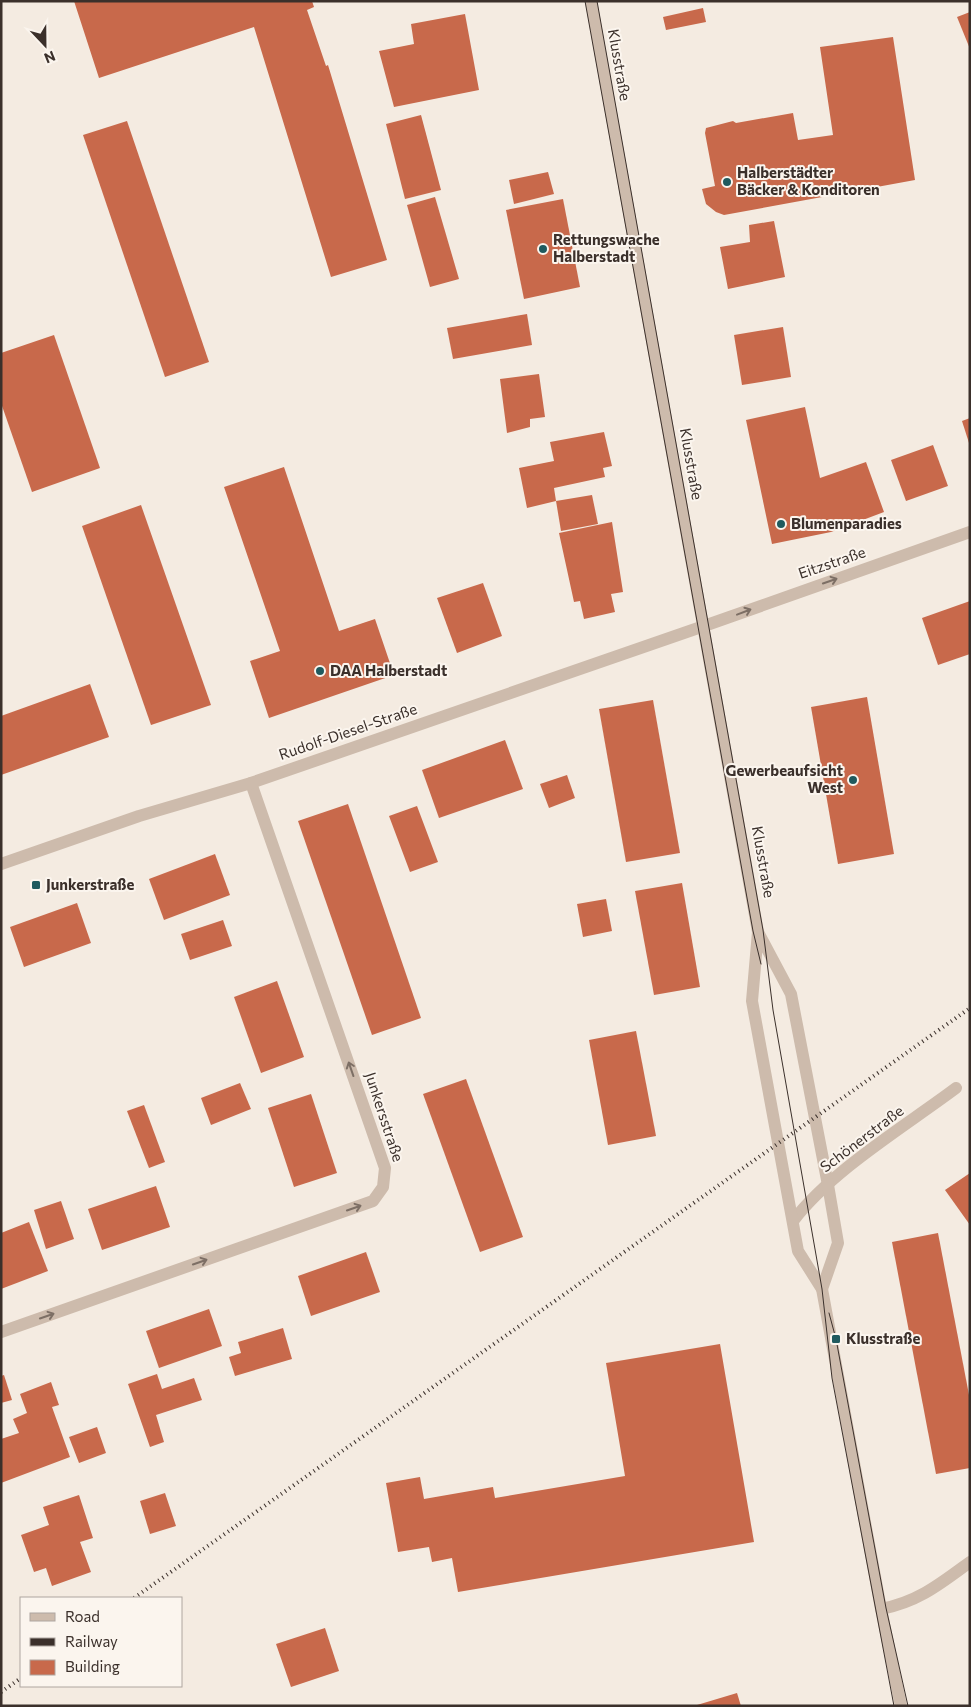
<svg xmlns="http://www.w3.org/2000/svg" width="971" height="1707" font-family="Commissioner,sans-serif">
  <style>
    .building { fill: #c8694b }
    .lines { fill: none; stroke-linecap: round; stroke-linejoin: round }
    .minor { stroke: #cdbbac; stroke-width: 12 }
    .tertiary { stroke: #cdbbac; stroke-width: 12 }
    .tram { stroke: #3b302b; stroke-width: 1 }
    .rail { stroke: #3b302b; stroke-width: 4; stroke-dasharray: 1 4; stroke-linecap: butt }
    .oneway { stroke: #7d6f65 }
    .poi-dot { fill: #1f5a5e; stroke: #fbf5ee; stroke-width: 2 }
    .labels { text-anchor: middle; stroke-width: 4; stroke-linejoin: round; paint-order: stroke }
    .street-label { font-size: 15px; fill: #3b302b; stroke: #fbf5ee }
    .poi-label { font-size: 15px; font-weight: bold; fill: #3b302b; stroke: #fbf5ee; text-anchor: start }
  </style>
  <rect width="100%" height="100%" fill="#f4ebe1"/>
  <g class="building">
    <polygon points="74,1 312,1 314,7 307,10 326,66 328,65 387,260 331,277 254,27 99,78"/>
    <polygon points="703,8 706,22 666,30 663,17"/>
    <polygon points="970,12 970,49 957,17"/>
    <polygon points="465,14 479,90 394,107 379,51 414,44 411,24"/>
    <polygon points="893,37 915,180 724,215 716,212 706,204 702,189 715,186 705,133 706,128 733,121 736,123 793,113 798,140 833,135 820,47"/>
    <polygon points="421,115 441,190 405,199 386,124"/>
    <polygon points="127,121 209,362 165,377 83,135"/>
    <polygon points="548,172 554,194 514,204 509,180"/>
    <polygon points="435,197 459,279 430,287 407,205"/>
    <polygon points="563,199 580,287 524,299 506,210"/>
    <polygon points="774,221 785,277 728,289 720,247 750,242 749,225"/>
    <polygon points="527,314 532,345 453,359 447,328"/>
    <polygon points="783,327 791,377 742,385 734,335"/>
    <polygon points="54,335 100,468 32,492 1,403 1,353"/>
    <polygon points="539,374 545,417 530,419 530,427 507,433 500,379"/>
    <polygon points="805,407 820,478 866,462 884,512 831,532 772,544 746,420"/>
    <polygon points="970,418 970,443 969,443 962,421"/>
    <polygon points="604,432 612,466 603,468 605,477 554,488 556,501 527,508 519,468 554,461 550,442"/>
    <polygon points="933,445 948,486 906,501 891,460"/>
    <polygon points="284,467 339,631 375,619 394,675 269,718 250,661 280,651 224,487"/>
    <polygon points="592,495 598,524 561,531 556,501"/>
    <polygon points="141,505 211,705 151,725 82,526"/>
    <polygon points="612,522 623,592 611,594 615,612 584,619 580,601 574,602 559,533"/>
    <polygon points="483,583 502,636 457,653 437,598"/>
    <polygon points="970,601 970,654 938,665 922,618"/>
    <polygon points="90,684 109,737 1,775 1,716"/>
    <polygon points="867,697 894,854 838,864 811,707"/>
    <polygon points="653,700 680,853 626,862 599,709"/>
    <polygon points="505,740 523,789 439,818 422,770"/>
    <polygon points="567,775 575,798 549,808 540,784"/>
    <polygon points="348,804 421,1018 372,1035 298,821"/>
    <polygon points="417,806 438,862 410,872 389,816"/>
    <polygon points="215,854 230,895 164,920 149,879"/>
    <polygon points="682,883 700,987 654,995 635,891"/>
    <polygon points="606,899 612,931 583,937 577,904"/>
    <polygon points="77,903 91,943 24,967 10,927"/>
    <polygon points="223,920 232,946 190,960 181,934"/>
    <polygon points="277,981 304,1057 261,1073 234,997"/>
    <polygon points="636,1031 656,1136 608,1145 589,1040"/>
    <polygon points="466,1079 523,1237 480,1252 423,1094"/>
    <polygon points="240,1083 251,1109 211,1125 201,1098"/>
    <polygon points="311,1094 337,1173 294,1187 268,1108"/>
    <polygon points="144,1105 165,1162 149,1168 127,1111"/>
    <polygon points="970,1173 970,1225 945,1190"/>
    <polygon points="156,1186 170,1227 102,1250 88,1209"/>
    <polygon points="61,1201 74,1239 46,1249 34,1210"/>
    <polygon points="29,1222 48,1271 1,1289 1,1233"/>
    <polygon points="938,1233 970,1400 970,1468 936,1474 892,1242"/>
    <polygon points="366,1252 380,1292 311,1316 298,1276"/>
    <polygon points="209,1309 222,1346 159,1368 146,1331"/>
    <polygon points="283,1328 292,1359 235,1376 229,1357 241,1353 238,1342"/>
    <polygon points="720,1344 754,1542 458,1592 452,1558 432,1562 429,1547 398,1552 386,1483 420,1477 424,1499 493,1487 495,1498 625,1476 606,1363"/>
    <polygon points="157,1374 162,1389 194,1378 202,1400 156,1415 164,1442 150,1447 128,1384"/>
    <polygon points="4,1375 12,1400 1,1403 1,1376"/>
    <polygon points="51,1382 59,1405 52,1407 70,1457 1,1483 1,1439 19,1433 13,1419 27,1413 20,1394"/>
    <polygon points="97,1427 106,1453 79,1463 69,1437"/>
    <polygon points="165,1493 176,1526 150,1534 140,1501"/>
    <polygon points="79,1495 93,1538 80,1542 91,1572 52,1586 46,1568 34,1572 21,1535 49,1525 43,1507"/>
    <polygon points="325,1628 339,1671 291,1687 276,1644"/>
    <polygon points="737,1693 741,1706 697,1706 697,1705"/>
  </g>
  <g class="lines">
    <g class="minor">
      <polyline points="704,626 970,532"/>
      <path d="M793,1221C832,1170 904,1127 956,1088"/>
      <polyline points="1,1332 373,1201 383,1187 385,1168 251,783"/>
      <path d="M881,1609C918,1602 940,1584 970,1562"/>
    </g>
    <g class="tertiary">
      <polyline points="591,1 758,932 752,1001 798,1251 822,1289 881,1609 901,1706"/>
      <polyline points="1,864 139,816 251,783 704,626"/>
      <polyline points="758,932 791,994 828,1185 838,1243 822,1289"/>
    </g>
    <g class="tram">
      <polyline points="585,1 753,931 761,964"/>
      <polyline points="597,1 763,930 773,1010 822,1289 832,1378 894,1706"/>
      <polyline points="829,1313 836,1339 886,1608 908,1706"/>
    </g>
    <g class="rail">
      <polyline points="134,1598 970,1008"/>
      <polyline points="1,1692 21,1678"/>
    </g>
  </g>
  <defs><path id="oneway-shaft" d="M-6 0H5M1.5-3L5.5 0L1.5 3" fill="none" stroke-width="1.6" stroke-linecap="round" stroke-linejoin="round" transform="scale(1.25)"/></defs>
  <g class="oneway">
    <use href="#oneway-shaft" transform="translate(830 581) rotate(-19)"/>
    <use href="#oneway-shaft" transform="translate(744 612) rotate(-21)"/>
    <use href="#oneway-shaft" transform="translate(351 1069) rotate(-109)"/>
    <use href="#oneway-shaft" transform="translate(354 1208) rotate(-19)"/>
    <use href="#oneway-shaft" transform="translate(200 1262) rotate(-19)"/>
    <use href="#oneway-shaft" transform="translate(47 1316) rotate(-19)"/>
  </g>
  <g class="poi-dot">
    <circle cx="727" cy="182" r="5"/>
    <circle cx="543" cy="249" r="5"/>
    <circle cx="781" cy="524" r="5"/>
    <circle cx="320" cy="671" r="5"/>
    <circle cx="853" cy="780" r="5"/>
    <rect x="31" y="880" width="10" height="10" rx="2.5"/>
    <rect x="831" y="1334" width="10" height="10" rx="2.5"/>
  </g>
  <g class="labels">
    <g class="street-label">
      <text transform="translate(619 65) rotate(80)" y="5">Klusstraße</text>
      <text transform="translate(691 464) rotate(80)" y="5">Klusstraße</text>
      <text transform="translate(832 563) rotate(-19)" y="5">Eitzstraße</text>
      <text transform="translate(348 732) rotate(-19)" y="5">Rudolf-Diesel-Straße</text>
      <text transform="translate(763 862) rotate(80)" y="5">Klusstraße</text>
      <text transform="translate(384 1117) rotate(72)" y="5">Junkersstraße</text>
      <text transform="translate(862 1139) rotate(-37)" y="5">Schönerstraße</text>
    </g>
    <g class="poi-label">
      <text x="737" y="178">Halberstädter<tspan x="737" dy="17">Bäcker &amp; Konditoren</tspan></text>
      <text x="553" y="245">Rettungswache<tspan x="553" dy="17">Halberstadt</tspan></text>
      <text x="791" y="529">Blumenparadies</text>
      <text x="330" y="676">DAA Halberstadt</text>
      <text x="843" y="776" text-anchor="end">Gewerbeaufsicht<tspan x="843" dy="17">West</tspan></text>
      <text x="46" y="890">Junkerstraße</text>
      <text x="846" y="1344">Klusstraße</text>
    </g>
  </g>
  <rect width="971" height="1707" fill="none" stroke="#3b302b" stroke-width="5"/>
  <rect x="20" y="1597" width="162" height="90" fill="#fbf5ee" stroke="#aea6a0"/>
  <rect x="30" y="1613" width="25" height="8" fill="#cdbbac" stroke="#aea6a0"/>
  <text x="65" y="1622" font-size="15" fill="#3b302b">Road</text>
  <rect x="30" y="1638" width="25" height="8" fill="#3b302b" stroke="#aea6a0"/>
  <text x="65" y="1647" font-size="15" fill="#3b302b">Railway</text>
  <rect x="30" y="1660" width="25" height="15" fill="#c8694b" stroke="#aea6a0"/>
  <text x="65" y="1672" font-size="15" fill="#3b302b">Building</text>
  <g transform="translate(45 45) rotate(158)" stroke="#fbf5ee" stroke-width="4" paint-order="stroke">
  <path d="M0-4L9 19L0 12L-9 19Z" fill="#3b302b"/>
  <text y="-8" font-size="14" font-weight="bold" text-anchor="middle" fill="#3b302b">N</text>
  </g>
</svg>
